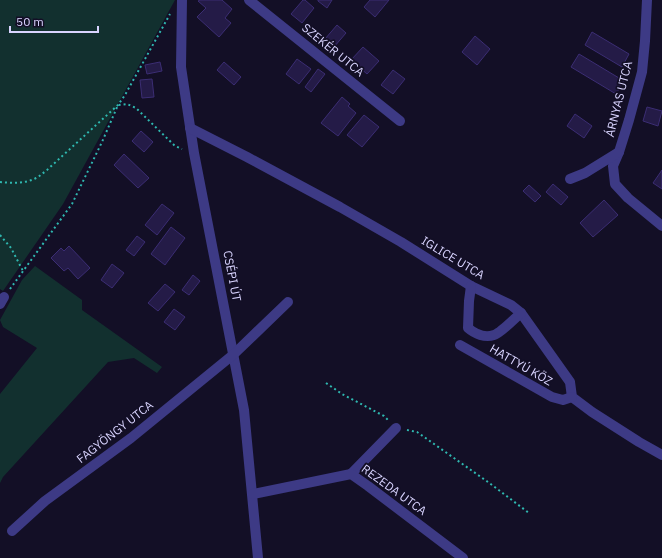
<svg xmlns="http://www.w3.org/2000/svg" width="662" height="558" font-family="'IBM Plex Sans',sans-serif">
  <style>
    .green { fill: #12302f }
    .building { fill: #241b47; stroke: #3b2d73 }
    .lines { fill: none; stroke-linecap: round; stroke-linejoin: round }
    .path { stroke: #2fb8b0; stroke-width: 2; stroke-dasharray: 2 3; stroke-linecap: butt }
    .minor { stroke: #3d3a85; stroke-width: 10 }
    .labels { text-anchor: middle; stroke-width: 3.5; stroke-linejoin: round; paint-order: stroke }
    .street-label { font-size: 12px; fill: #d9d4ff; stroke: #130f26 }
  </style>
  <rect width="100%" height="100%" fill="#130f26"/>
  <g class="green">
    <polygon points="0,0 175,0 63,204 3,291 0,289"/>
    <polygon points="35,266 82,300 82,310 162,367 157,373 134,358 108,362 3,477 0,483 0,394 37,348 3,327 0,320 22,280"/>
  </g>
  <g class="building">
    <polygon points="200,0 222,0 232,9 225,18 231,23 219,37 197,17 206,8 198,1"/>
    <polygon points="303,0 305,0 314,8 302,23 291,14"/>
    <polygon points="318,0 332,0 327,8 318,1"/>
    <polygon points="370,0 389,0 375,17 364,7"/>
    <polygon points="337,25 346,33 334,47 325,39"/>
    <polygon points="592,32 629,54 622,67 585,45"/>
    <polygon points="475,36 490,49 477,65 462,52"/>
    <polygon points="363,47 379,61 367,74 351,60"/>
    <polygon points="579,54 624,81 616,94 571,67"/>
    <polygon points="297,59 311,69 299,84 286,74"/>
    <polygon points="160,62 162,71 147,74 145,65"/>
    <polygon points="224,62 241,77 234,85 217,70"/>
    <polygon points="318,69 325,74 311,92 305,87"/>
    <polygon points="393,70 405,79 393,94 381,85"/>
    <polygon points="152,79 154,97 142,98 140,80"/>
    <polygon points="342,97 350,104 348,106 356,113 338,136 321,123"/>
    <polygon points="647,107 662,111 658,126 643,121"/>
    <polygon points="575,114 592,126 584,138 567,126"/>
    <polygon points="364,115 379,127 362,147 347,135"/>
    <polygon points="141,131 153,142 144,152 132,141"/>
    <polygon points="124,154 149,178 138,188 114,165"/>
    <polygon points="662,170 662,189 653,183"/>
    <polygon points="553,184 568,197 561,205 546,192"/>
    <polygon points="529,185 541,196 535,202 523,191"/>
    <polygon points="604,200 618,215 593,237 580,223"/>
    <polygon points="162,204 174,213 157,235 145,225"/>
    <polygon points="171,227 185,238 165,265 151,254"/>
    <polygon points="137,236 145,242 134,256 126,250"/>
    <polygon points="69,246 90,268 78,279 68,268 64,271 51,258 61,248 64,251"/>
    <polygon points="112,264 124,273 112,288 101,280"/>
    <polygon points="193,275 200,281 189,295 182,290"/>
    <polygon points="165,284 175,292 158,311 148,303"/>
    <polygon points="174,309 185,317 175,330 164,322"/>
  </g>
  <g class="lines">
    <g class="path">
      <path d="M0,182C12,183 25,184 36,178C40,176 43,173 47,170L118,105L125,95L170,14"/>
      <polyline points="0,235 11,248 23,271"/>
      <polyline points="10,289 72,204 102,142 118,105 127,104 136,108 175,146 182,149"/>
      <polyline points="326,383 342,394 384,416 389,421"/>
      <polyline points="407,430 417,432 488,482 529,513"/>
    </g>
    <g class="minor">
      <polyline points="182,0 181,67 194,153 244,410 258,558"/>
      <polyline points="249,0 400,121"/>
      <polyline points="647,0 645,41 642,72 629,120 619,152 613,166 615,184 628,198 662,226"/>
      <polyline points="190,128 247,157 340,207 401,242 471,286 511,305 521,313 570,382 572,397 592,412 639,442 662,455"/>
      <polyline points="570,179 585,173 619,152"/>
      <path d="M471,286L469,301L468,328C475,334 485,338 494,335C501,333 515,318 521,313"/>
      <polyline points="0,304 4,297"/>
      <polyline points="460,345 552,397 563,400 572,397"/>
      <polyline points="351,474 396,428"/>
      <polyline points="253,494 351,474 368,486 463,558"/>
      <polyline points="12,531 45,501 131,438 234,354 288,302"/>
    </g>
  </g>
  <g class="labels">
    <g class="street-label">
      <text transform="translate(333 50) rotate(39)" y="4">SZEKÉR UTCA</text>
      <text transform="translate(619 99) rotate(-76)" y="4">ÁRNYAS UTCA</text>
      <text transform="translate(453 258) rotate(31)" y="4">IGLICE UTCA</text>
      <text transform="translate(232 276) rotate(79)" y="4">CSÉPI ÚT</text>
      <text transform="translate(521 365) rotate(30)" y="4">HATTYÚ KÖZ</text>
      <text transform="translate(115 432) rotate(-38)" y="4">FAGYÖNGY UTCA</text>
      <text transform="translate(394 490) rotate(36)" y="4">REZEDA UTCA</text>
    </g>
  </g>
  <path d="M10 26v6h88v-6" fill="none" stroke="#d9d4ff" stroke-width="2"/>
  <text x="16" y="26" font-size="12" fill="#d9d4ff" stroke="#130f26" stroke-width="3" paint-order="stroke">50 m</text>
</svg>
